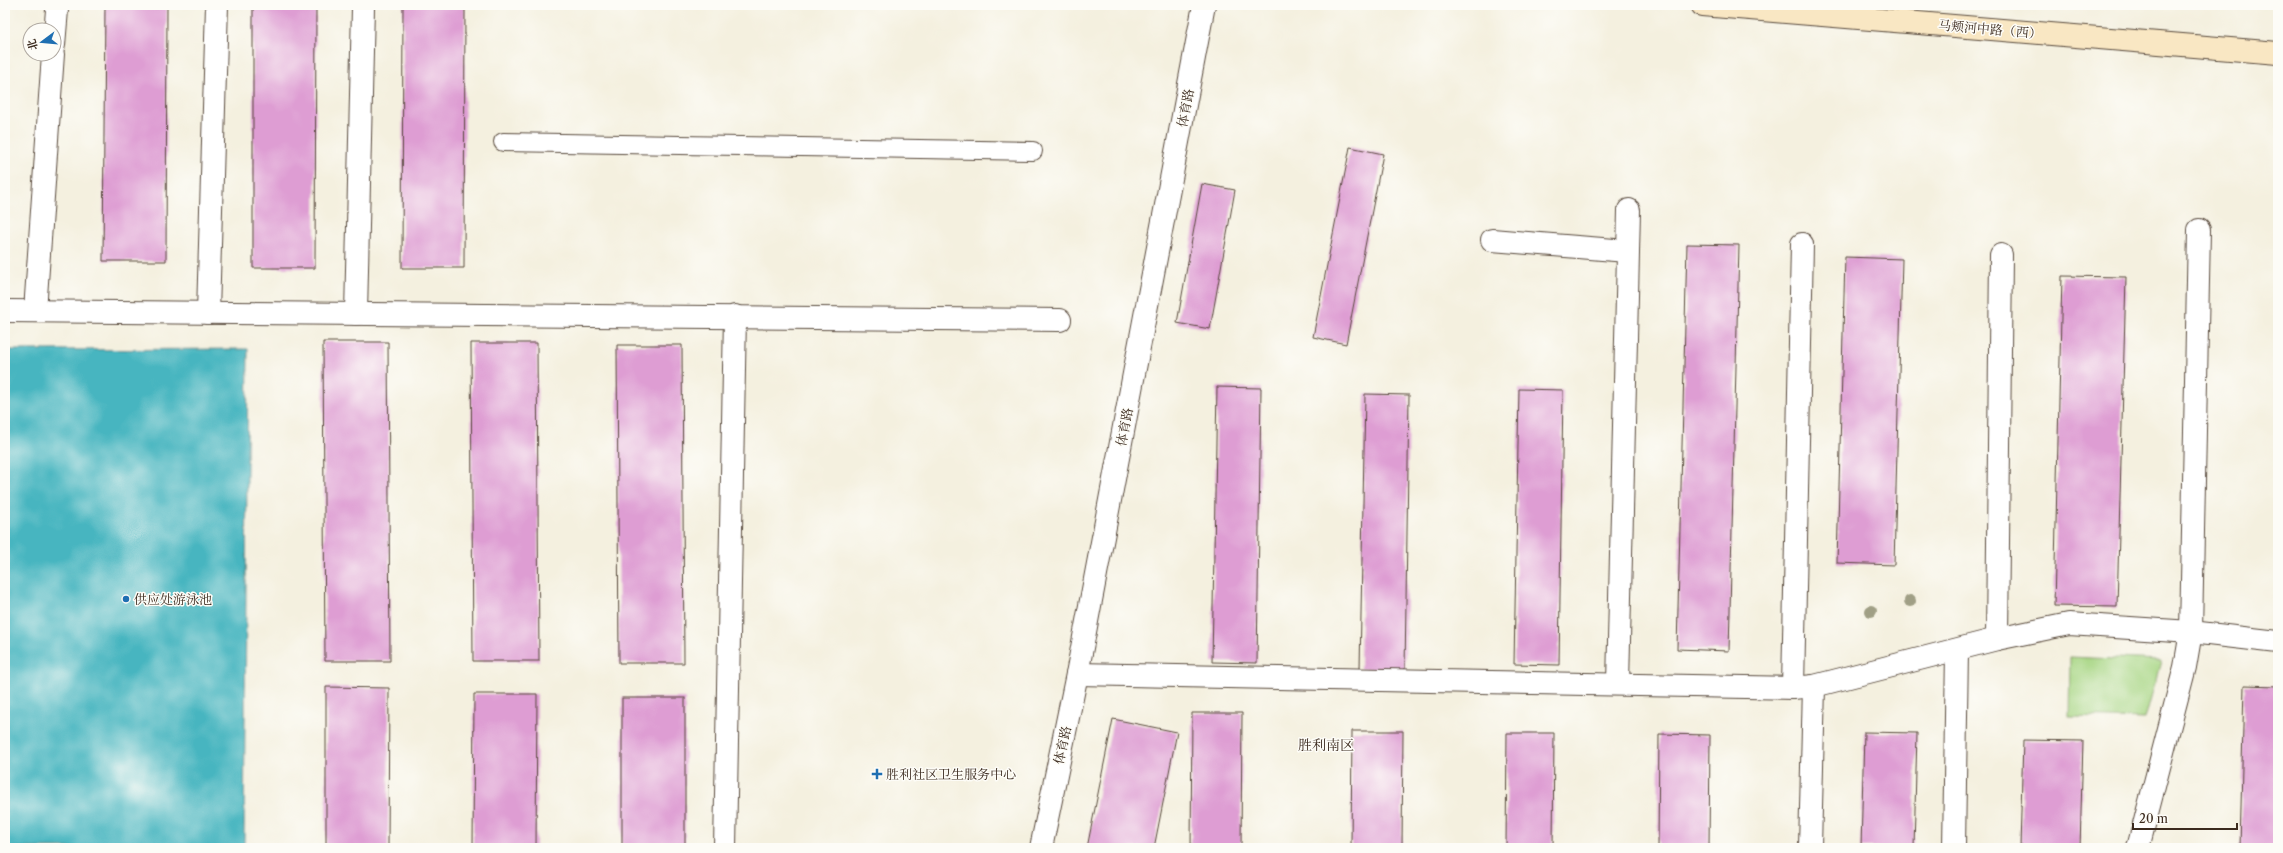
<svg xmlns="http://www.w3.org/2000/svg" width="2283" height="853" font-family="'Libre Caslon Text','Noto Serif SC',serif">
  <style>
    .green { fill: #a6d582; stroke: #708050 }
    .water { fill: #46b5c0; stroke: #40706f }
    .building { fill: #de9dd3 }
    .lines { fill: none; stroke-linecap: round; stroke-linejoin: round }
    .lane-casing { stroke: #57483b; stroke-width: 20 }
    .street-casing { stroke: #57483b; stroke-width: 24 }
    .secondary-casing { stroke: #57483b; stroke-width: 24 }
    .lane { stroke: #fff; stroke-width: 18 }
    .street { stroke: #fff; stroke-width: 22 }
    .secondary { stroke: #f9e7c3; stroke-width: 22 }
    .tree { fill: #a09f85 }
    .poi-dot { fill: #1f6fb2; stroke: #fdfcf7; stroke-width: 1.5 }
    .labels { text-anchor: middle; stroke-width: 3; stroke-linejoin: round; paint-order: stroke }
    .street-label { font-size: 13px; fill: #3b2a1e; stroke: #fdfcf7 }
    .poi-label { font-size: 13px; fill: #3b2a1e; stroke: #fdfcf7; text-anchor: start }
    .neighbourhood-label { font-size: 14px; fill: #3b2a1e; stroke: #fdfcf7 }
  </style>
  <rect width="100%" height="100%" fill="#fdfcf7"/>
  <filter id="ink" filterUnits="userSpaceOnUse"><feTurbulence type="fractalNoise" baseFrequency=".025" numOctaves="2"/><feDisplacementMap in="SourceGraphic" scale="8" xChannelSelector="R" yChannelSelector="G"/><feConvolveMatrix kernelMatrix="1 2 1 2 8 2 1 2 1" color-interpolation-filters="sRGB"/></filter>
  <filter id="wash" filterUnits="userSpaceOnUse"><feTurbulence type="fractalNoise" baseFrequency=".012" numOctaves="4" result="noise"/><feDisplacementMap in="SourceGraphic" scale="16" xChannelSelector="R" yChannelSelector="G"/><feGaussianBlur stdDeviation="0.9" result="paint"/><feColorMatrix in="noise" values="0 0 0 0 0 0 0 0 0 0 0 0 0 0 0 0 0 1.4 0 .05"/><feComposite in="paint" operator="in"/></filter>
  <g filter="url(#wash)">
    <rect width="100%" height="100%" fill="#f4f0df"/>
    <polygon class="green" points="2070,657 2161,661 2145,719 2069,717"/>
    <polygon class="water" points="248,349 244,848 5,848 5,350"/>
    <g id="blocks">
      <g class="building">
        <polygon points="5,5 7,5 6,228 5,228"/>
        <polygon points="105,5 167,5 166,261 103,261"/>
        <polygon points="253,5 316,5 315,268 253,268"/>
        <polygon points="403,5 465,5 464,268 402,268"/>
        <polygon points="1350,147 1383,154 1346,344 1313,337"/>
        <polygon points="1202,184 1235,190 1210,329 1177,323"/>
        <polygon points="1687,244 1739,245 1729,651 1677,649"/>
        <polygon points="1845,257 1902,259 1894,565 1837,563"/>
        <polygon points="2062,276 2126,277 2117,607 2054,606"/>
        <polygon points="323,342 388,342 390,661 325,661"/>
        <polygon points="471,343 537,343 539,661 473,661"/>
        <polygon points="617,345 682,345 684,663 619,663"/>
        <polygon points="1217,387 1261,388 1257,663 1212,662"/>
        <polygon points="1519,389 1563,390 1559,665 1514,664"/>
        <polygon points="1365,394 1409,395 1405,670 1360,669"/>
        <polygon points="2244,685 2278,686 2278,848 2240,848"/>
        <polygon points="326,687 389,688 388,848 326,848"/>
        <polygon points="474,694 537,694 536,848 473,848"/>
        <rect x="622" y="698" width="63" height="150"/>
        <polygon points="1192,713 1242,713 1241,848 1191,848"/>
        <polygon points="1113,719 1177,732 1154,848 1087,848"/>
        <polygon points="1352,731 1403,731 1402,848 1351,848"/>
        <polygon points="1864,732 1917,733 1914,848 1861,848"/>
        <polygon points="1507,733 1554,733 1553,848 1506,848"/>
        <polygon points="1659,734 1710,735 1709,848 1658,848"/>
        <polygon points="2023,740 2083,741 2080,848 2020,848"/>
      </g>
    </g>
  </g>
  <g filter="url(#ink)">
    <use href="#blocks" fill-opacity="0" stroke="#57483b" stroke-width="1"/>
    <g class="lines">
      <g class="lane-casing">
        <polyline id="lane" points="503,142 1033,151"/>
      </g>
      <g class="street-casing">
        <g id="street">
          <polyline points="54,45 57,10"/>
          <polyline points="1492,240 1627,251"/>
          <polyline points="5,311 1060,320"/>
          <polyline points="35,311 53,54"/>
          <polyline points="208,313 217,5"/>
          <polyline points="356,314 363,7"/>
          <polyline points="1997,639 2001,255"/>
          <polyline points="1077,674 1793,688 1814,686 1997,639 2069,624 2191,632 2278,642"/>
          <polyline points="1618,684 1629,210"/>
          <polyline points="1793,688 1802,244"/>
          <polyline points="725,848 735,316"/>
          <polyline points="1041,848 1077,674 1204,5"/>
          <polyline points="1810,848 1814,686"/>
          <polyline points="1954,848 1957,650"/>
          <polyline points="2138,848 2185,667 2191,632 2199,230"/>
        </g>
      </g>
      <g class="secondary-casing">
        <polyline id="secondary" points="1702,5 2278,53"/>
      </g>
      <use href="#lane" class="lane"/>
      <use href="#street" class="street"/>
      <use href="#secondary" class="secondary"/>
    </g>
    <g class="tree">
      <circle cx="1910" cy="601" r="6"/>
      <circle cx="1871" cy="611" r="6"/>
    </g>
  </g>
  <g class="poi-dot">
    <circle cx="126" cy="599" r="4"/>
    <path d="M875 768h4v4h4v4h-4v4h-4v-4h-4v-4h4z"/>
  </g>
  <g class="labels">
    <g class="street-label">
      <text transform="translate(1990 29) rotate(5)" y="5">马颊河中路（西）</text>
      <text transform="translate(1185 108) rotate(-79)" y="5">体育路</text>
      <text transform="translate(1124 427) rotate(-79)" y="5">体育路</text>
      <text transform="translate(1062 745) rotate(-78)" y="5">体育路</text>
    </g>
    <g class="poi-label">
      <text x="134" y="604">供应处游泳池</text>
      <text x="886" y="779">胜利社区卫生服务中心</text>
    </g>
    <g class="neighbourhood-label">
      <text x="1326" y="750">胜利南区</text>
    </g>
  </g>
  <rect width="2283" height="853" fill="none" stroke="#fdfcf7" stroke-width="20"/>
  <g transform="translate(42 42) rotate(254)"><circle r="19" fill="#fdfcf7" stroke="#afa8a0"/>
  <path d="M0-3L7 15L0 10L-7 15Z" fill="#1f6fb2"/>
  <text y="-6" font-size="11" font-weight="bold" text-anchor="middle" fill="#3b2a1e">北</text>
  </g>
  <path d="M2133 823v6h104v-6" fill="none" stroke="#3b2a1e" stroke-width="2"/>
  <text x="2139" y="823" font-size="12" fill="#3b2a1e" stroke="#fdfcf7" stroke-width="3" paint-order="stroke">20 m</text>
</svg>
